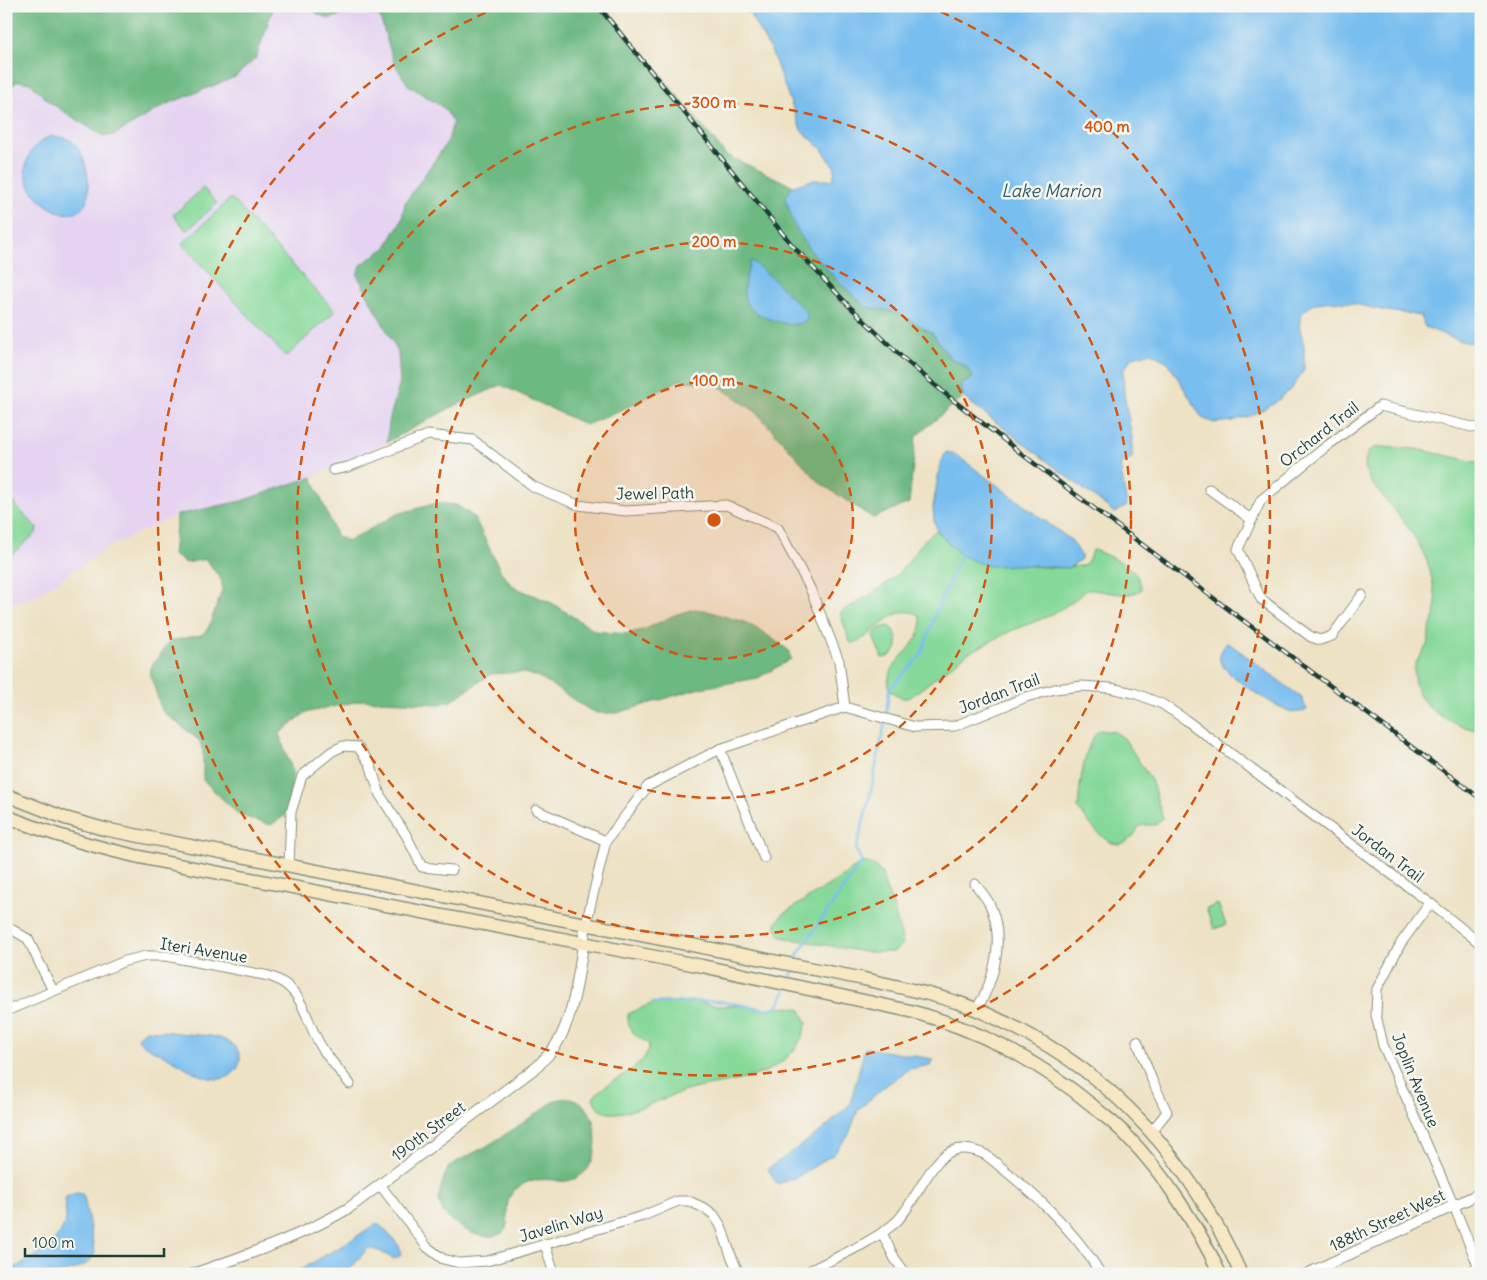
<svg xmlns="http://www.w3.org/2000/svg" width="1487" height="1280" font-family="Delius,sans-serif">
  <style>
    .built { fill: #e5d3f1 }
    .green { fill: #87d99a; stroke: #538b67 }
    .forest { fill: #6db982; stroke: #467b5b }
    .water { fill: #78beef; stroke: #4c7e92 }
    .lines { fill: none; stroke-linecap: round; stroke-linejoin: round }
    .stream { stroke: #78beef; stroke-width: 2.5 }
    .minor-casing { stroke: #86907c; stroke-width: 11 }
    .tertiary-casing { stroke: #86907c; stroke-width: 12 }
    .secondary-casing { stroke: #86907c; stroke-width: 15 }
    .minor { stroke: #fff; stroke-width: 9 }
    .tertiary { stroke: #fff; stroke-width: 10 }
    .secondary { stroke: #f7e8c3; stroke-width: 12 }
    .rail-casing { stroke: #1f3d34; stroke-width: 4.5 }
    .rail { stroke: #f6f6f2; stroke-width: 2.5; stroke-dasharray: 8; stroke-linecap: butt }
    .ring { fill: none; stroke: #d45610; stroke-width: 2.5; stroke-dasharray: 9 6 }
    .labels { text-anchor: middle; stroke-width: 5; stroke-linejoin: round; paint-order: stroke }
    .street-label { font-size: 16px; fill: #1f3d34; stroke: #f6f6f2 }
    .water-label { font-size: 18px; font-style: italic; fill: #355d63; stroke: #f6f6f2 }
    .centre { fill: #d45610; stroke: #f6f6f2; stroke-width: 2.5 }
    .ring-label { font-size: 15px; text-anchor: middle; font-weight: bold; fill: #d45610; stroke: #f6f6f2; stroke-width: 5; stroke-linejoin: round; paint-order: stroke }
  </style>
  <rect width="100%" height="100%" fill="#f6f6f2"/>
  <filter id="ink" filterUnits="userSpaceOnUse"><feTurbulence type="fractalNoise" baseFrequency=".02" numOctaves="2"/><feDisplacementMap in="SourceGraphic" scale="10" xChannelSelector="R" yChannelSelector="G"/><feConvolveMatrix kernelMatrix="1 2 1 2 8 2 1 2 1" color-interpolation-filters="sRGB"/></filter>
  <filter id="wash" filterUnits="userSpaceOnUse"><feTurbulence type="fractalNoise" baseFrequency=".0096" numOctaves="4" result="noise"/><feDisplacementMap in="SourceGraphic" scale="20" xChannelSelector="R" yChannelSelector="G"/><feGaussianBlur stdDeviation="1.12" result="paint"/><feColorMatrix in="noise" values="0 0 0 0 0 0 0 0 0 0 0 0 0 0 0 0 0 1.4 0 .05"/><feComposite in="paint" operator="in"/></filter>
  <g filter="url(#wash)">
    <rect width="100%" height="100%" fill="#eee2c5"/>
    <polygon class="built" points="274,6 312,6 316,13 329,19 362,8 380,17 394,63 408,85 444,108 453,122 448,141 405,203 402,219 386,247 361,265 357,275 398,351 400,382 389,421 387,442 312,477 241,501 177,515 108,547 39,594 6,606 6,90 18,81 30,83 49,102 104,137 114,135 165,105 235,77 256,58"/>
    <g class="green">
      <polygon points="203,188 217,203 187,231 173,215"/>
      <polygon points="231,198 335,311 286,357 182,244"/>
      <path d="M1381,447L1416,449L1481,463V731C1450,726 1407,704 1415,666C1417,657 1425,651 1428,642C1429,639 1429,635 1429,631C1431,624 1435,616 1436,609C1437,599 1432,581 1430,571C1422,538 1389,505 1369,479C1364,468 1364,462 1368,452L1374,448Z"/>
      <polygon points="6,495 37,528 36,533 6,560"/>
      <path d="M937,530L948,543L1019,565L1056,568L1082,566L1088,561L1092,551L1094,550C1111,557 1142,568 1141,590C1125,600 1104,589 1087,590L1069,604L1049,616L1011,631L968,653L909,698H902L889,690C881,659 931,645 919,615C893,600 875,639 852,643L850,642L840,613C860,600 885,588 901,570C915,556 919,541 937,530Z"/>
      <path d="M889,626C902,636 900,657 882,658L873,636C876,629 882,627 889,626Z"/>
      <path d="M1100,730L1115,732L1124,738L1151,780L1163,818L1156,825C1130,824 1143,829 1129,840C1110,856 1089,821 1078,809C1079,791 1084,739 1100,730Z"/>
      <polygon points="862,862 874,865 882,873 884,883 894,908 903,944 893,952 865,952 781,937 776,929 776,923 783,914 846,874"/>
      <polygon points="1218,904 1226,925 1214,929 1206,909"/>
      <path d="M696,1001C713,1008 732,1005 750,1006C755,1006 760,1009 765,1009C778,1009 787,1005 800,1009L807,1023C800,1045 794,1054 774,1067C751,1082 715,1083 689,1090C667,1096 632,1115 609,1113C600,1112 596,1106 593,1098C607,1078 648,1070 649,1044C635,1036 627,1030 628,1014L653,1003Z"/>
    </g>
    <g class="forest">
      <polygon points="6,6 274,6 256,58 235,77 165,105 114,135 104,137 49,102 30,83 18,81 6,90"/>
      <polygon points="312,6 604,6 726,155 793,186 785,198 809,249 838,281 866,307 896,312 932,333 950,358 966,366 973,378 961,385 963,397 916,436 909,503 873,518 820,483 756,412 717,385 680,380 632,405 586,425 501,385 452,407 387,442 389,421 400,382 398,352 357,275 361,265 386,247 402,219 405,203 448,141 453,122 444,108 408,85 394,63 380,17 362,8 329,19 316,13"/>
      <polygon points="312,477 337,537 349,541 397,514 437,503 457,505 474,517 501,572 514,587 552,603 595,631 626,634 646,629 674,615 694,609 704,610 744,622 763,632 788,650 791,659 758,678 700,688 617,713 597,713 588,709 539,677 520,672 491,674 451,701 441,704 363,700 305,713 279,734 293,772 287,814 271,825 239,815 203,780 203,751 200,741 162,711 150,674 152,665 170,641 201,635 208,629 222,591 222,581 206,559 186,563 173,555 177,515 241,501"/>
      <path d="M571,1098C583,1102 589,1109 593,1121C600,1145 595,1177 566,1181C563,1182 558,1181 555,1180C540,1179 528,1179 516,1189C496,1205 521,1234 492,1236C476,1238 464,1230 451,1220C446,1217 440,1208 439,1202C438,1194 445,1171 450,1166C459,1159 479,1151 490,1144C505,1135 520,1125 534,1115C541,1111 549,1104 556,1100C561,1099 566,1098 571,1098Z"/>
    </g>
    <g class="water">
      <polygon points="745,6 1481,6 1481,344 1460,341 1425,327 1421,316 1381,310 1351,303 1331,301 1316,303 1303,311 1299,324 1304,346 1304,370 1292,388 1275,403 1253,415 1232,421 1214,423 1202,418 1168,362 1151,353 1132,357 1123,371 1124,394 1132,438 1132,458 1120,464 1127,506 1115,513 963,397 961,385 973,378 966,366 950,358 932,333 896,312 866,307 838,281 809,249 794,225 785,198 793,186 813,180 833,180 835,168 822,149 801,130 772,53"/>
      <path d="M52,136C57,137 63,137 67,139C84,145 90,178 88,193C83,241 11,195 28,158C33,146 40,140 52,136Z"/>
      <path d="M752,261L774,280L807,313V320C804,322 800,324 796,324C783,326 750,315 745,300C742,289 747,273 750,262Z"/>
      <polygon points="946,452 955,454 1072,541 1081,555 1081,559 1069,568 1019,565 989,566 976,562 961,555 948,543 937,530 934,520 933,507 940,465"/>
      <path d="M1226,643L1230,644L1301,697L1307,710C1302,712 1297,713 1292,712C1277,708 1224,675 1220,661C1219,654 1222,649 1226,643Z"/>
      <path d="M146,1030C161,1031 172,1032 187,1034C203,1036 218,1034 232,1044C249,1056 237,1080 216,1079C199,1078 185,1066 171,1059C160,1052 146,1050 138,1039L139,1036Z"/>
      <polygon points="865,1048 933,1059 930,1065 909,1069 884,1087 858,1110 849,1134 834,1154 797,1177 777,1184 768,1169 824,1129 850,1104"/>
      <path d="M77,1193L82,1194L84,1197L95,1253C85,1279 29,1274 6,1274V1272C28,1260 57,1248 65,1222C67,1216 65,1206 64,1199L69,1195Z"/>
      <polygon points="374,1225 380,1225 395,1241 399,1246 401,1255 394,1259 379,1251 368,1248 346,1274 293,1274 345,1244"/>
    </g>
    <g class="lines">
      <g class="stream">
        <polyline points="886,716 889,690 921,655 938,607 961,555"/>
        <polyline points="796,961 799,952 862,862 856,850 870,796 885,721"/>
        <polyline points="790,980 794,968"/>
        <polyline points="653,1003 717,1001 766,1009 775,1007 780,1003 786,989"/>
      </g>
    </g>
  </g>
  <g filter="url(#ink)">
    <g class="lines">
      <g class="minor-casing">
        <g id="minor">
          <polyline points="333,470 348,467 428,435 473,440 534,487 578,505 625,511 726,505 778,528 810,588 839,661 845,707"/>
          <polyline points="1209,489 1252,520"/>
          <polyline points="1362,595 1332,636 1320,640 1311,637 1261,599 1238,549 1261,500 1323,449 1380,406 1481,429"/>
          <polyline points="720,749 764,858"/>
          <polyline points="536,810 606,841"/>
          <polyline points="289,866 291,812 302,776 331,752 343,746 358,747 370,764 380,795 406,835 422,867 452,870"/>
          <path d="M975,884C980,890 985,896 989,903C1005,936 996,979 976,1010"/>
          <polyline points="1430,903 1401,943 1377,989 1376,1015 1383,1045 1454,1206 1481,1273"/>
          <polyline points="586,924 606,841 648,786 720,749 845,707 915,727 955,726 1026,697 1055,689 1082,686 1110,688 1134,693 1162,704 1186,720 1430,903 1481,944"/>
          <polyline points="6,926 28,939 53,991"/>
          <path d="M6,1011L125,961L146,956H166L269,976C307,988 304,1023 324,1051C332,1062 341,1073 350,1084"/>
          <polyline points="1137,1041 1152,1080 1167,1112 1151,1132"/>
          <polyline points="381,1186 427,1247 443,1259 459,1263 487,1261 643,1216 678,1201 689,1201 706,1209 714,1215 721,1226 730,1253 739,1274"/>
          <polyline points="882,1233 895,1259 906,1274"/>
          <polyline points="545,1244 554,1274"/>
          <path d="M803,1274C830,1260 876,1241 897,1221C914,1204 930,1161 950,1152C962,1146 975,1150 986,1155C1030,1190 1072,1226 1101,1274"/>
          <polyline points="1465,1274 1479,1268"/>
        </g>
      </g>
      <g class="tertiary-casing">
        <g id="tertiary">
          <path d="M193,1274C247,1255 300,1237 349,1208L538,1066C544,1059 551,1053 556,1045C576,1014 580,961 586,924"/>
          <polyline points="1307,1274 1481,1193"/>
        </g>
      </g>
      <g class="secondary-casing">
        <g id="secondary">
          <path d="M6,795L65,818L104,829L864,979C894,986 926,992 956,1002C974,1007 991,1016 1008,1024C1118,1077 1192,1164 1241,1274"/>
          <path d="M6,816C56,837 106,850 158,861L702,966L910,1011C980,1030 1037,1060 1093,1106C1104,1116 1117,1125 1127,1136C1164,1174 1198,1226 1220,1274"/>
        </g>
      </g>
      <use href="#minor" class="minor"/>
      <use href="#tertiary" class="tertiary"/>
      <use href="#secondary" class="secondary"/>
      <g class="rail-casing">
        <polyline id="rail" points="598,6 792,245 848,305 904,359 948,396 1027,458 1481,799"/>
      </g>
      <use href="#rail" class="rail"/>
    </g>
  </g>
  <circle cx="714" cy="520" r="139" fill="#d45610" fill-opacity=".12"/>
  <g class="ring">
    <circle cx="714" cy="520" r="139"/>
    <circle cx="714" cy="520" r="278"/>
    <circle cx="714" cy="520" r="417"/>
    <path d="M927 6A556 556 0 1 1 501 6"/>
  </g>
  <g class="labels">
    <g class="street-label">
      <text transform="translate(1319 434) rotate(-38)" y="6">Orchard Trail</text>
      <text transform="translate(655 493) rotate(-1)" y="6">Jewel Path</text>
      <text transform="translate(999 693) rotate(-21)" y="6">Jordan Trail</text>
      <text transform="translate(1388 853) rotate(37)" y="6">Jordan Trail</text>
      <text transform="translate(204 950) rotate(9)" y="6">Iteri Avenue</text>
      <text transform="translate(1416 1080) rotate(68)" y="6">Joplin Avenue</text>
      <text transform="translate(428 1131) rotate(-37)" y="6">190th Street</text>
      <text transform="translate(1387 1220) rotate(-25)" y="6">188th Street West</text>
      <text transform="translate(561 1224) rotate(-17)" y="6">Javelin Way</text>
    </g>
    <g class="water-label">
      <text x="1051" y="197">Lake Marion</text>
    </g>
  </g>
  <circle cx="714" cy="520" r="8" class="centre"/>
  <g class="ring-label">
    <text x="714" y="108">300 m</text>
    <text x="1107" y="132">400 m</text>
    <text x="714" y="247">200 m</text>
    <text x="714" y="386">100 m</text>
  </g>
  <rect width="1487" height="1280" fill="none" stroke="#f6f6f2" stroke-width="25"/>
  <path d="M25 1248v8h139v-8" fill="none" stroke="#1f3d34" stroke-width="2.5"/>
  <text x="32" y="1248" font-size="15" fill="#1f3d34" stroke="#f6f6f2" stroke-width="4" paint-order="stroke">100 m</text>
</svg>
